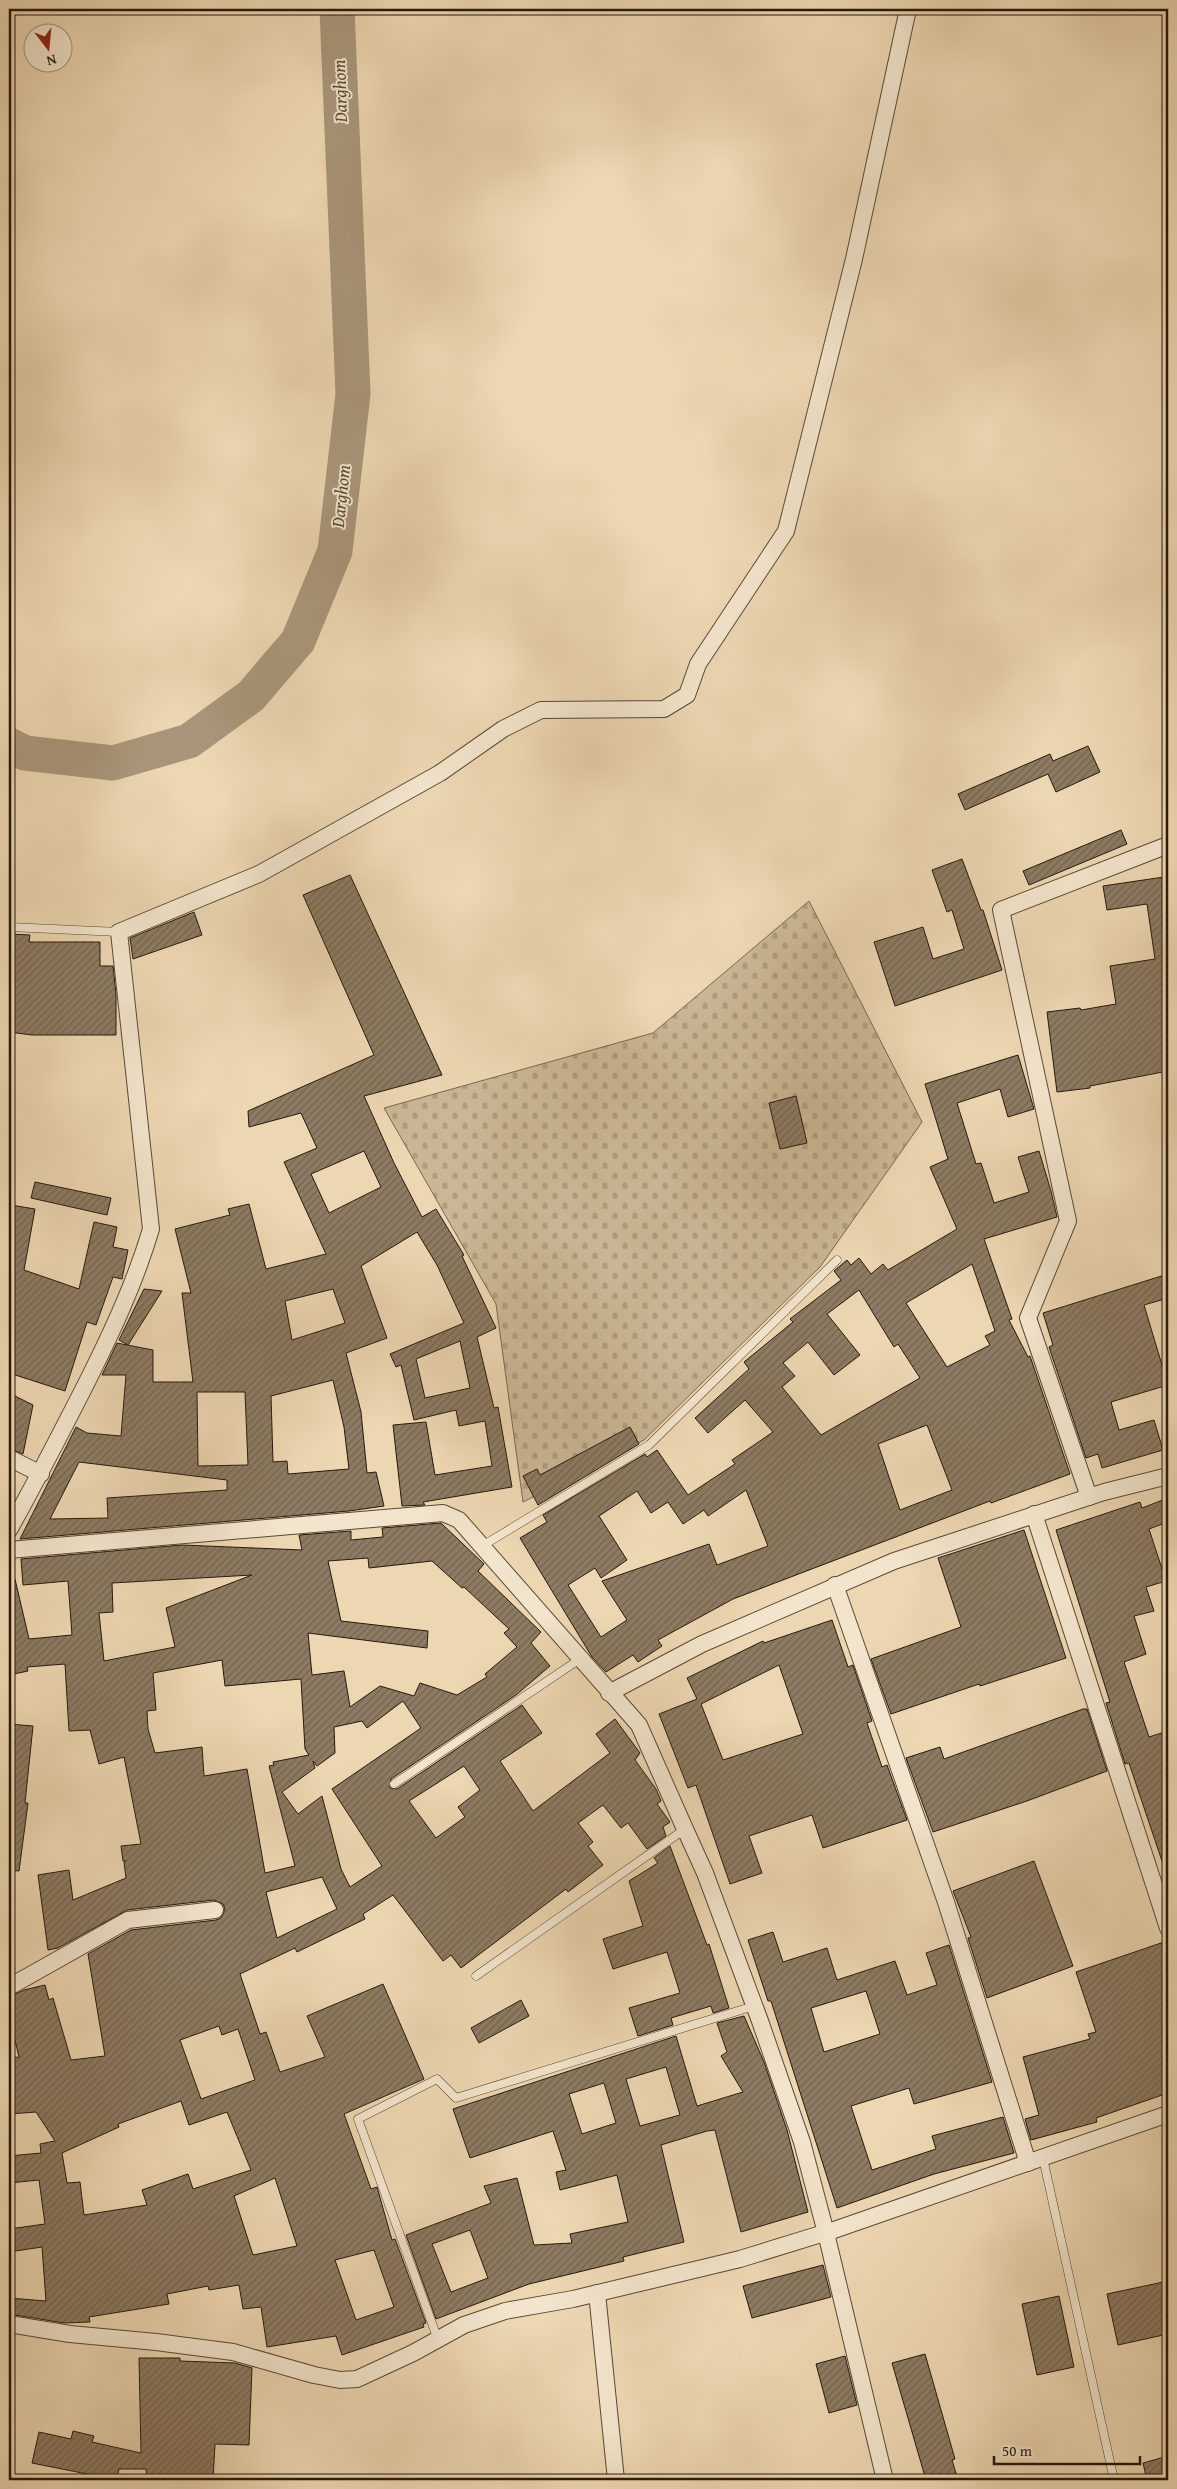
<svg xmlns="http://www.w3.org/2000/svg" width="1177" height="2489" font-family="'Gentium Book Plus',serif">
  <style>
    .cemetery { fill: url(#cemetery-stones); stroke: #786852 }
    .lines { fill: none; stroke-linecap: round; stroke-linejoin: round }
    .river { stroke: #a9967a; stroke-width: 35 }
    .building { fill: url(#building-hatch); stroke: #26180e; fill-rule: evenodd }
    .service-casing { stroke: #584837; stroke-width: 9 }
    .minor-casing { stroke: #584837; stroke-width: 18 }
    .service { stroke: #f3e5cd; stroke-width: 8 }
    .minor { stroke: #f3e5cd; stroke-width: 16 }
    .labels { text-anchor: middle; stroke-width: 4; stroke-linejoin: round; paint-order: stroke }
    .water-label { font-size: 18px; font-style: italic; fill: #5a4a39; stroke: #f3e5cd }
  </style>
  <defs>
    <pattern id="cemetery-stones" width="16" height="16" patternUnits="userSpaceOnUse" patternTransform="scale(1.25)"><rect width="16" height="16" fill="#cbb796"/><path d="M2 7V4a2 2 0 0 1 4 0v3zM10 15v-3a2 2 0 0 1 4 0v3z" fill="#ae9d80"/></pattern>
    <pattern id="building-hatch" width="6" height="6" patternUnits="userSpaceOnUse" patternTransform="scale(1.25)"><rect width="6" height="6" fill="#8d7b63"/><path d="M-1 1l2-2M0 6l6-6M5 7l2-2" fill="none" stroke="#736450"/></pattern>
  </defs>
  <rect width="100%" height="100%" fill="#edd7b2"/>
  <filter id="stains"><feTurbulence type="fractalNoise" baseFrequency=".004" numOctaves="4"/><feColorMatrix values="0 0 0 0 .2 0 0 0 0 .09 0 0 0 0 .02 0 0 0 .5 -.17"/></filter>
  <radialGradient id="worn" r=".72"><stop offset=".6" stop-color="#630" stop-opacity="0"/><stop offset="1" stop-color="#630" stop-opacity=".3"/></radialGradient>
  <polygon class="cemetery" points="809,901 922,1122 820,1267 644,1440 523,1502 496,1304 384,1108 653,1033"/>
  <g class="lines">
    <polyline class="river" points="9,745 25,753 113,763 189,741 251,696 298,641 335,551 353,394 337,9"/>
  </g>
  <g class="building">
    <polygon points="1088,746 1100,772 1056,792 1048,774 965,810 958,794 1050,754 1053,761"/>
    <polygon points="1121,830 1127,844 1029,885 1023,871"/>
    <polygon points="962,859 981,910 983,910 1002,970 895,1006 874,942 923,927 933,959 964,949 952,910 947,912 932,870"/>
    <path d="M350,875L442,1075L364,1096L394,1163L422,1217L436,1209L464,1255L462,1256L496,1328L477,1337L494,1408L498,1407L512,1487L423,1502L425,1505L402,1506L393,1425L426,1422L435,1475L492,1466L485,1421L459,1426L456,1410L414,1420L401,1365L396,1367L390,1354L464,1323L437,1265L417,1232L361,1266L387,1338L346,1353L361,1412L367,1473L376,1472L384,1506L349,1511L20,1539L76,1427L87,1433L121,1436L126,1375H102L117,1343L153,1350V1382H193L182,1293H191L175,1229L230,1215L228,1209L249,1204L266,1269L326,1254L284,1162L317,1148L301,1113L249,1127L248,1111L374,1055L303,895ZM364,1151L381,1187L329,1213L311,1174ZM333,1289L345,1323L292,1340L285,1301ZM460,1341L470,1388L425,1398L416,1359ZM333,1380L344,1427L349,1469L288,1474L287,1461L273,1462L271,1396ZM197,1392H245L248,1465L198,1466ZM79,1462L227,1480V1490L107,1498L108,1518L50,1519Z"/>
    <polygon points="1164,877 1168,906 1168,1071 1090,1086 1090,1088 1057,1092 1047,1012 1080,1008 1081,1010 1116,1004 1110,966 1155,959 1147,904 1107,910 1103,886"/>
    <polygon points="194,912 202,935 133,959 130,938"/>
    <polygon points="9,934 30,935 29,942 100,942 100,966 113,966 116,995 116,1035 32,1035 9,1032"/>
    <path d="M1018,1055L1034,1109L1008,1117L1000,1089L957,1103L976,1164L981,1163L994,1203L1029,1192L1018,1157L1039,1151L1051,1191L1057,1217L984,1239L1012,1319L1009,1320L1028,1357L1030,1356L1070,1474L991,1503L990,1501L733,1599L658,1640L662,1646L638,1662L633,1655L606,1672L592,1657L520,1538L547,1522L543,1515L645,1454L647,1457L657,1450L688,1495L735,1464L732,1460L773,1432L745,1400L708,1433L695,1418L749,1369L744,1362L793,1322L790,1319L841,1280L834,1271L847,1260L851,1265L859,1258L871,1274L883,1264L888,1270L957,1229L930,1167L948,1159L925,1084ZM972,1264L995,1331L985,1336L990,1345L947,1367L906,1303ZM859,1290L894,1347L898,1344L920,1378L821,1435L782,1387L795,1376L783,1363L808,1342L834,1375L860,1355L827,1314ZM927,1425L952,1490L900,1510L878,1444ZM746,1490L768,1546L717,1565L709,1544L602,1581L627,1620L601,1637L568,1585L595,1568L601,1578L627,1560L599,1516L637,1491L651,1513L668,1502L683,1524L704,1510L708,1516Z"/>
    <polygon points="796,1096 807,1143 780,1149 769,1103"/>
    <polygon points="35,1182 111,1198 107,1215 31,1198"/>
    <polygon points="11,1205 35,1209 24,1270 79,1289 94,1222 117,1227 113,1247 128,1250 122,1279 113,1277 96,1325 87,1322 65,1391 9,1373 9,1216"/>
    <polygon points="1168,1274 1168,1298 1144,1305 1168,1385 1111,1402 1119,1430 1154,1420 1163,1450 1102,1468 1098,1454 1086,1458 1049,1347 1053,1345 1043,1313"/>
    <polygon points="144,1289 162,1291 128,1345 119,1340"/>
    <polygon points="9,1393 33,1405 23,1454 9,1448"/>
    <polygon points="630,1427 639,1444 538,1505 523,1476 537,1469 540,1475"/>
    <polygon points="1168,1498 1168,1522 1149,1529 1166,1581 1146,1587 1154,1611 1134,1616 1146,1654 1124,1662 1149,1737 1168,1731 1168,1870 1165,1870 1129,1763 1125,1764 1106,1703 1110,1702 1056,1530 1140,1502 1142,1508"/>
    <path d="M441,1523L484,1564L478,1571L541,1632L531,1643L550,1666L516,1695L391,1779L390,1788L397,1789L522,1705L542,1733L500,1761L533,1811L610,1753L596,1734L615,1719L640,1753L635,1760L656,1789L661,1801L657,1804L670,1822L663,1827L666,1836L647,1849L628,1823L621,1828L603,1805L578,1823L593,1842L588,1846L603,1865L568,1892L566,1889L461,1968L451,1955L443,1961L393,1895L363,1914L365,1919L297,1952L295,1948L240,1974L260,2034L266,2032L280,2072L325,2057L307,2016L383,1984L424,2079L344,2114L371,2189L377,2187L392,2240L395,2239L426,2323L423,2324L424,2327L342,2355L336,2336L267,2347L261,2307L243,2309L239,2285L209,2290L208,2286L167,2294L169,2304L89,2317L90,2322L64,2323L9,2314V2298L46,2301L42,2247L9,2252V2229L45,2224L39,2180L9,2183V2156L41,2153L40,2144L55,2141L36,2112L9,2114V2058L19,2057L9,2015V1997L24,1990L45,1985L49,2000L53,1998L71,2060L105,2056L88,1954L131,1930L216,1920L221,1918L225,1909L223,1904L214,1900L127,1910L58,1948L48,1950L38,1875L69,1870L73,1900L126,1878L124,1862L126,1861H123L121,1846L141,1844L124,1757L99,1764L90,1730L69,1731L65,1664L27,1667L28,1671L9,1675V1580L15,1579L29,1639L72,1635L68,1581L23,1585L21,1559L182,1545L302,1550L299,1535L351,1531V1540L383,1537L382,1528ZM368,1558L369,1568L432,1561L462,1588L464,1587L509,1629L504,1633L517,1647L485,1674L487,1677L457,1695L420,1683L414,1696L380,1686L350,1707L344,1671L312,1675L308,1633L427,1648L428,1631L341,1621L328,1561ZM252,1575L166,1608L175,1647L104,1661L99,1613L113,1612L112,1583ZM222,1660L225,1686L301,1679L305,1749L309,1755L273,1762L274,1765L269,1766L295,1866L265,1873L247,1769L204,1776L202,1747L155,1753L148,1729L147,1711L156,1710L153,1673ZM403,1701L421,1728L332,1789L382,1866L350,1887L341,1869L322,1796L298,1814L282,1792L315,1768L313,1761L317,1766L335,1753L334,1727L362,1721L367,1728ZM464,1766L480,1790L458,1807L465,1817L436,1838L409,1801ZM322,1877L337,1909L277,1938L266,1892ZM219,2026L222,2035L238,2029L255,2080L201,2099L180,2040ZM181,2101L189,2125L227,2112L251,2170L193,2189L188,2174L142,2190L147,2205L84,2215L80,2182L67,2183L62,2153L119,2127L118,2124ZM275,2178L297,2246L253,2255L234,2196ZM374,2250L394,2307L356,2320L335,2260Z"/>
    <polygon points="1024,1530 1066,1658 980,1686 979,1684 891,1714 871,1659 961,1627 938,1558"/>
    <path d="M832,1620L848,1667L853,1665L872,1721L867,1723L882,1767L887,1765L907,1820L823,1848L812,1815L749,1836L762,1873L730,1884L696,1785L688,1788L659,1714L697,1699L687,1678L763,1641L764,1643ZM779,1665L803,1734L723,1760L701,1704Z"/>
    <polygon points="1083,1709 1087,1709 1107,1771 1027,1801 933,1832 906,1758 940,1747 944,1759"/>
    <polygon points="9,1724 33,1726 25,1803 28,1803 19,1871 9,1870 9,1807 15,1741 9,1741"/>
    <polygon points="670,1846 707,1945 709,1944 729,2008 713,2013 711,2006 671,2018 673,2025 638,2036 629,2008 680,1993 667,1952 613,1969 603,1939 643,1926 629,1881 658,1863 654,1858"/>
    <polygon points="1034,1861 1073,1966 987,1998 968,1938 971,1937 953,1891"/>
    <path d="M773,1932L783,1962L827,1948L837,1980L895,1961L907,1995L937,1985L926,1953L949,1945L992,2082L914,2104L909,2088L851,2106L872,2170L936,2149L932,2136L1003,2117L1014,2153L934,2174L837,2208L771,2001H768L748,1940ZM866,1991L880,2034L824,2052L811,2008Z"/>
    <polygon points="1164,1942 1168,1954 1168,2093 1096,2118 1097,2122 1031,2140 1025,2119 1039,2115 1023,2057 1090,2039 1088,2034 1096,2032 1076,1972"/>
    <polygon points="521,2000 529,2016 479,2043 471,2028"/>
    <path d="M744,2016L764,2062L787,2130L808,2212L741,2232L715,2130L707,2131L661,2145L684,2242L623,2257L624,2261L529,2284L436,2319L406,2235L491,2203L484,2186L517,2178L534,2245L572,2243L570,2234L628,2222L617,2175L560,2190L556,2172L566,2170L553,2131L470,2158L453,2109L676,2036L697,2106L743,2092L721,2056L727,2052L717,2023ZM666,2067L680,2115L640,2126L626,2079ZM604,2083L616,2123L582,2134L569,2094ZM470,2230L488,2278L451,2292L432,2244Z"/>
    <polygon points="823,2265 831,2297 752,2318 743,2286"/>
    <polygon points="1168,2281 1168,2334 1118,2345 1107,2294"/>
    <polygon points="1059,2296 1074,2367 1037,2375 1022,2304"/>
    <polygon points="925,2354 955,2459 952,2460 958,2480 926,2480 892,2363"/>
    <polygon points="845,2356 857,2405 829,2413 816,2364"/>
    <polygon points="139,2358 180,2358 180,2361 235,2363 252,2368 249,2445 215,2444 213,2480 147,2480 146,2469 119,2469 117,2480 32,2463 39,2432 71,2439 73,2431 94,2436 92,2442 141,2453"/>
    <polygon points="1168,2456 1168,2480 1147,2480 1143,2463"/>
  </g>
  <g class="lines">
    <g class="service-casing">
      <g id="service">
        <polyline points="9,927 119,932"/>
        <polyline points="482,1546 649,1445 837,1260"/>
        <polyline points="394,1784 580,1659"/>
        <polyline points="476,1976 685,1829"/>
        <polyline points="1043,2158 1114,2480"/>
        <polyline points="438,2340 358,2119 437,2079 456,2098 754,2006"/>
      </g>
    </g>
    <g class="minor-casing">
      <g id="minor">
        <polyline points="9,1458 41,1474"/>
        <polyline points="1089,1497 1028,1318 1068,1221 1001,910 1168,845"/>
        <polyline points="1034,1514 1168,1928"/>
        <path d="M9,1530C36,1482 61,1433 86,1384C111,1334 135,1283 151,1229L119,932L259,874L440,773L503,729L541,710L664,709L687,695L698,664L786,531L854,259L908,9"/>
        <polyline points="9,1550 443,1513 459,1520 639,1725 685,1829 705,1873 760,2021 802,2142 826,2233 885,2480"/>
        <polyline points="835,1585 946,1902 1028,2163"/>
        <polyline points="609,1693 702,1644 894,1561 1104,1492 1168,1476"/>
        <polyline points="9,1987 128,1920 215,1910"/>
        <polyline points="597,2293 616,2480"/>
        <polyline points="9,2324 70,2334 156,2342 233,2352 314,2375 340,2380 357,2379 413,2353 464,2325 505,2311 573,2299 740,2259 834,2230 1168,2114"/>
      </g>
    </g>
    <use href="#service" class="service"/>
    <use href="#minor" class="minor"/>
  </g>
  <g class="labels">
    <g class="water-label">
      <text transform="translate(340 91) rotate(-92)" y="6">Darghоm</text>
      <text transform="translate(341 496) rotate(-84)" y="6">Darghоm</text>
    </g>
  </g>
  <rect width="1177" height="2489" fill="none" stroke="#edd7b2" stroke-width="30"/>
  <rect x="10" y="10" width="1157" height="2469" fill="none" stroke="#26180e" stroke-width="2.5"/>
  <rect x="15" y="15" width="1147" height="2459" fill="none" stroke="#26180e"/>
  <g transform="translate(48 48) rotate(164)"><circle r="24" fill="#f3e5cd" stroke="#a19381"/>
  <path d="M0-4L9 19L0 12L-9 19Z" fill="#8f2418"/>
  <text y="-8" font-size="14" font-weight="bold" text-anchor="middle" fill="#26180e">N</text>
  </g>
  <path d="M994 2456v8h146v-8" fill="none" stroke="#26180e" stroke-width="2.5"/>
  <text x="1002" y="2456" font-size="15" fill="#26180e" stroke="#f3e5cd" stroke-width="4" paint-order="stroke">50 m</text>
  <rect width="100%" height="100%" filter="url(#stains)"/>
  <rect width="100%" height="100%" fill="url(#worn)"/>
</svg>
